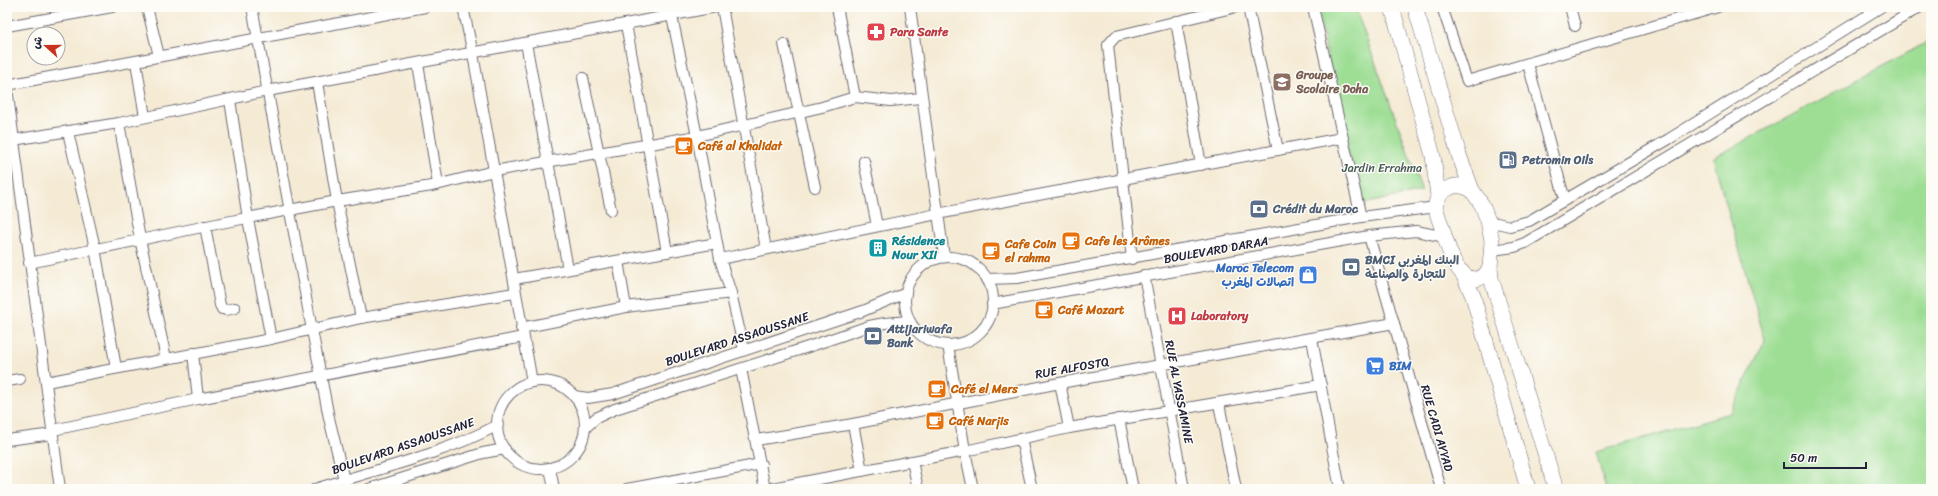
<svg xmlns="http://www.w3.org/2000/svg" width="1938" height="496" font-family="Sriracha,'Playpen Sans Arabic',sans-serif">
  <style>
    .green { fill: #9ede94; stroke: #608068 }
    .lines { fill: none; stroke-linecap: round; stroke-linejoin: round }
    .minor-casing { stroke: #6c6871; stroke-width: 12 }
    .secondary-casing { stroke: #6c6871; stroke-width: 16 }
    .minor { stroke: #fff; stroke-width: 10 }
    .secondary { stroke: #fff; stroke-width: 15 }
    .labels { text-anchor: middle; stroke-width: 3; stroke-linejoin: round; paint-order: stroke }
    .health-label { font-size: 12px; font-weight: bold; fill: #be3a42; stroke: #fdfcf7; text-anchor: start }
    .education-label { font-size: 12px; font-weight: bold; fill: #785e54; stroke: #fdfcf7; text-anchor: start }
    .food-label { font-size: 12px; font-weight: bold; fill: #c56008; stroke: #fdfcf7; text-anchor: start }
    .service-label { font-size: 12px; font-weight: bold; fill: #4e5e75; stroke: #fdfcf7; text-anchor: start }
    .park-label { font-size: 12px; fill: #475a56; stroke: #fdfcf7 }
    .culture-label { font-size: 12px; font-weight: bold; fill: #0d838f; stroke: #fdfcf7; text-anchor: start }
    .street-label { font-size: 12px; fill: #22223b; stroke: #fdfcf7 }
    .shop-label { font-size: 12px; font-weight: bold; fill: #366cbe; stroke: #fdfcf7; text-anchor: end }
  </style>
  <rect width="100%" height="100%" fill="#fdfcf7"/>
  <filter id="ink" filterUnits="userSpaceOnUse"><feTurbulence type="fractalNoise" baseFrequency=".025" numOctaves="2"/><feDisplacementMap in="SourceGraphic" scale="8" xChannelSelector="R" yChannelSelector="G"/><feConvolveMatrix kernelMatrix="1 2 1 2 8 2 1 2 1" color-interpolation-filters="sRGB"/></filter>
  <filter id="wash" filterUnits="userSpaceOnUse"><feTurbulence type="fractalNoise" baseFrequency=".012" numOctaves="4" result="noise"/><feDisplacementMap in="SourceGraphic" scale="16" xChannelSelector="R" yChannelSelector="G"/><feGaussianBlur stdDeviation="0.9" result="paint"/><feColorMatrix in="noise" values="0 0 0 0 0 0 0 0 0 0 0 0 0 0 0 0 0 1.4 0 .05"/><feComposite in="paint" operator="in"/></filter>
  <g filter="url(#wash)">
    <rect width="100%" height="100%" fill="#f5ebd5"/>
    <g class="green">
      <polygon points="1317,7 1355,7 1422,191 1359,205"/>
      <polygon points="1931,40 1931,489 1606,489 1596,452 1730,413 1765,340 1713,158"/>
    </g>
  </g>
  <g filter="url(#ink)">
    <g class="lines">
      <g class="minor-casing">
        <g id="minor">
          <polyline points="147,7 159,56"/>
          <polyline points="252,7 312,330 329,418 344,480"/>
          <polyline points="463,7 473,54 532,382"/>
          <polyline points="670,7 697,136 720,259 731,293 744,350"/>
          <polyline points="722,7 766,249"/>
          <polyline points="837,7 855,97"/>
          <polyline points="910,7 944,257"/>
          <polyline points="1248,7 1278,150"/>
          <polyline points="1313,7 1361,217"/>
          <polyline points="1442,7 1467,81 1718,7"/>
          <polyline points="1570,7 1575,26"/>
          <polyline points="1176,21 1201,165"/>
          <polyline points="626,24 667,252"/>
          <polyline points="7,26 112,7"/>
          <polyline points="526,43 568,269"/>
          <polyline points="784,44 815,187"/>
          <polyline points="136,62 145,117"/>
          <polyline points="418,64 438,184"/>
          <polyline points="1528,64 1565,200"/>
          <polyline points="583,78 611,210"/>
          <polyline points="317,82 337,201 361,318"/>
          <polyline points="7,85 425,7"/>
          <polyline points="7,88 60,489"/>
          <polyline points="230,100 248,219 271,339"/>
          <polyline points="119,123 140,239 166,358"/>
          <polyline points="68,132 95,248 116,368"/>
          <polyline points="13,140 119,123 267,91 716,7"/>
          <polyline points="864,161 877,226"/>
          <polyline points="1488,221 1510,226 1529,221 1669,139 1881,7"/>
          <polyline points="205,226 220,305 222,309 226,310 235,308"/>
          <polyline points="1369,236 1441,489"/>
          <polyline points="1492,250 1514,247 1525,243 1920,7"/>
          <circle cx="949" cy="301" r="44"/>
          <polyline points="720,259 937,214 1342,138"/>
          <polyline points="1132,259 1108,45 1116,36 1236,7"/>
          <polyline points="618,261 626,307"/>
          <polyline points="29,263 226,222 337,201 432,186 494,171 697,136 822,107 855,97 891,101 921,98"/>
          <polyline points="1144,275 1184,489"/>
          <polyline points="514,279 717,243"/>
          <polyline points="987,279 1017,278 1361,217 1436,207"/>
          <polyline points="992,304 1369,236 1416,231 1445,237"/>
          <polyline points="521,328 626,307 731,293"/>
          <polyline points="1312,339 1340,489"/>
          <polyline points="948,345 965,451 973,489"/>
          <polyline points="193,353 198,399"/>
          <polyline points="741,369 765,489"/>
          <polyline points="7,381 20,379"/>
          <circle cx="541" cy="425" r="44"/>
          <polyline points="46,382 271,339 361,318 515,293"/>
          <polyline points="1060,383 1069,428"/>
          <polyline points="574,396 588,398 613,394 863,311 906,293"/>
          <polyline points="1219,404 1236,489"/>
          <polyline points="1119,419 1133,489"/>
          <polyline points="853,424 862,471"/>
          <polyline points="585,428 596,418 615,409 808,347 869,326 885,323 909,321"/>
          <polyline points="53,430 198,399 523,337"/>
          <polyline points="1021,439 1032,489"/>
          <polyline points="7,440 53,434"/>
          <polyline points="756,440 853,424 1060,383 1394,323"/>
          <polyline points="912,461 918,489"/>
          <polyline points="550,468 554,489"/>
          <path d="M315,489C374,470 444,454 498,425"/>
          <polyline points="369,489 483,453 505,449"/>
          <polyline points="627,489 761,464"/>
          <polyline points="767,489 965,451 1069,428 1321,385"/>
        </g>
      </g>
      <g class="secondary-casing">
        <g id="secondary">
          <polyline points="1392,7 1433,156 1438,196"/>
          <polyline points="1415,7 1459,155 1472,190 1482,205 1488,221 1492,241 1490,268 1491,278 1556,489"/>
          <path d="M1472,190C1465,186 1457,184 1449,188C1442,191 1437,197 1436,204C1435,211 1440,221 1442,228C1447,243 1455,280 1476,279C1482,278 1487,274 1490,268"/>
          <polyline points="1462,272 1473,296 1528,489"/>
        </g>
      </g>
      <use href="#minor" class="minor"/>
      <use href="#secondary" class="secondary"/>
    </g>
  </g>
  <defs>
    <g id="pharmacy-square" transform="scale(1)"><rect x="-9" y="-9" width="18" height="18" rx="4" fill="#e0444e" stroke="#fdfcf7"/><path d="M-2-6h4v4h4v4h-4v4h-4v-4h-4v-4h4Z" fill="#fff"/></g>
    <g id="school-square" transform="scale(1)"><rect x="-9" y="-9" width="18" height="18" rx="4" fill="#8d6e63" stroke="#fdfcf7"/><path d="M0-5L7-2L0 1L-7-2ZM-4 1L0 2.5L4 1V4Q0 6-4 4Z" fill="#fff"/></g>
    <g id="cafe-square" transform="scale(1)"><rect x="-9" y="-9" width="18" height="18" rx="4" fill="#e8710a" stroke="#fdfcf7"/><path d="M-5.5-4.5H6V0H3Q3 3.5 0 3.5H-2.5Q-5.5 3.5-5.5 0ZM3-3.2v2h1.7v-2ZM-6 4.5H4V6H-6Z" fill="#fff"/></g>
    <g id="fuel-square" transform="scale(1)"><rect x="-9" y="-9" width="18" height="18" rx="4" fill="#5c6f8a" stroke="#fdfcf7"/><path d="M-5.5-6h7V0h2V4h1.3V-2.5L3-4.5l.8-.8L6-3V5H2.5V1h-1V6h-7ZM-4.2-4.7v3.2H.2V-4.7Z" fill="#fff"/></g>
    <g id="bank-square" transform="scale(1)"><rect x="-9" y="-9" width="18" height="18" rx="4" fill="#5c6f8a" stroke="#fdfcf7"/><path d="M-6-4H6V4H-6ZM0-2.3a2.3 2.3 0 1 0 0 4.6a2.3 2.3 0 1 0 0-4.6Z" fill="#fff"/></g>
    <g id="building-square" transform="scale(1)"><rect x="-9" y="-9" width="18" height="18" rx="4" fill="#0f9aa8" stroke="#fdfcf7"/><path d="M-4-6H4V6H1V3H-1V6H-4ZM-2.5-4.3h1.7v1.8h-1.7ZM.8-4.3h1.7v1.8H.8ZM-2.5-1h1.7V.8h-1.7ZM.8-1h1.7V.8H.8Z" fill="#fff"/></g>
    <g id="shop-square" transform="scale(1)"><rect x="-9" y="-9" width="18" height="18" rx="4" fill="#3f7fe0" stroke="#fdfcf7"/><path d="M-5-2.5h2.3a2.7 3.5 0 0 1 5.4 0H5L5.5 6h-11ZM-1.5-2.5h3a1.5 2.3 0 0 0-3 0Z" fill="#fff"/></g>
    <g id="hospital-square" transform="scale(1)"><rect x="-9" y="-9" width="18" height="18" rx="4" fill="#e0444e" stroke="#fdfcf7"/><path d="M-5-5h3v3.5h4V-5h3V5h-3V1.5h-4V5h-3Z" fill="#fff"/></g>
    <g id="supermarket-square" transform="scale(1)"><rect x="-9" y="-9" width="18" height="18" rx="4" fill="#3f7fe0" stroke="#fdfcf7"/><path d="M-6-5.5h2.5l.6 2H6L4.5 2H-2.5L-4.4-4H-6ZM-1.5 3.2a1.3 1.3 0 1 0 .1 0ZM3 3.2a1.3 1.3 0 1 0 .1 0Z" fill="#fff"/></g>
  </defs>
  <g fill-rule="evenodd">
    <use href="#pharmacy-square" x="876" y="32"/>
    <use href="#school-square" x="1282" y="82"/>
    <use href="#cafe-square" x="684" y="146"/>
    <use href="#fuel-square" x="1508" y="160"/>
    <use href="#bank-square" x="1259" y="209"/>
    <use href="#cafe-square" x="1071" y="241"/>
    <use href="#building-square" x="878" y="248"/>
    <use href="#cafe-square" x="991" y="251"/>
    <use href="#bank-square" x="1351" y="267"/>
    <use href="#shop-square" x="1308" y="275"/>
    <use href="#cafe-square" x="1044" y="310"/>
    <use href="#hospital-square" x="1177" y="316"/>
    <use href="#bank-square" x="873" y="336"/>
    <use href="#supermarket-square" x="1375" y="366"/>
    <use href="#cafe-square" x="937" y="389"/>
    <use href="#cafe-square" x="935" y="421"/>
  </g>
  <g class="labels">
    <g class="health-label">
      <text x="890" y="36">Para Sante</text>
      <text x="1191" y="320">Laboratory</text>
    </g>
    <g class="education-label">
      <text x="1296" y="79">Groupe<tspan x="1296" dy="14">Scolaire Doha</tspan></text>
    </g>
    <g class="food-label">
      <text x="698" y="150">Café al Khalidat</text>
      <text x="1085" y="245">Cafe les Arômes</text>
      <text x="1005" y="248">Cafe Coin<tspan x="1005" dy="14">el rahma</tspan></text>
      <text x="1058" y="314">Café Mozart</text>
      <text x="951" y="393">Café el Mers</text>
      <text x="949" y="425">Café Narjis</text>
    </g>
    <g class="service-label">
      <text x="1522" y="164">Petromin Oils</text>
      <text x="1273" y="213">Crédit du Maroc</text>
      <text x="1365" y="264">BMCI البنك المغربي<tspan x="1365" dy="14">للتجارة والصناعة</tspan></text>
      <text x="887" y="333">Attijariwafa<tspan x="887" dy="14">Bank</tspan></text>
    </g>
    <g class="park-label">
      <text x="1382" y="172">Jardin Errahma</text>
    </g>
    <g class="culture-label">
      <text x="892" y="245">Résidence<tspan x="892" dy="14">Nour XII</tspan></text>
    </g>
    <g class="street-label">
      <text transform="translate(1216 250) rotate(-10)" y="4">BOULEVARD DARAA</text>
      <text transform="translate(737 339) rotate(-18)" y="4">BOULEVARD ASSAOUSSANE</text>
      <text transform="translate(1072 368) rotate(-10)" y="4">RUE ALFOSTQ</text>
      <text transform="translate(1179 392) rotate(79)" y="4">RUE AL YASSAMINE</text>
      <text transform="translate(1437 428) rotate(74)" y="4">RUE CADI AYYAD</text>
      <text transform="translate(403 446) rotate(-19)" y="4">BOULEVARD ASSAOUSSANE</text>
    </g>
    <g class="shop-label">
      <text x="1294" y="272">Maroc Telecom<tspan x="1294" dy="14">اتصالات المغرب</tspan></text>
      <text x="1389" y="370" text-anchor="start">BIM</text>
    </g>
  </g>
  <rect width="1938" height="496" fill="none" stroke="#fdfcf7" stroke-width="24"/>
  <g transform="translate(46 46) rotate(291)"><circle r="19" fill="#fdfcf7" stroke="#a5a5ac"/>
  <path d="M0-3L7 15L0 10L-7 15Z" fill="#c8321e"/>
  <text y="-6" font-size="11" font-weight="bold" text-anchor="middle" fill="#22223b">ش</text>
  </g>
  <path d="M1784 462v6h82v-6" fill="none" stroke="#22223b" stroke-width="2"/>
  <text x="1790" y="462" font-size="12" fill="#22223b" stroke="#fdfcf7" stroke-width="3" paint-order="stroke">50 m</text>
</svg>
